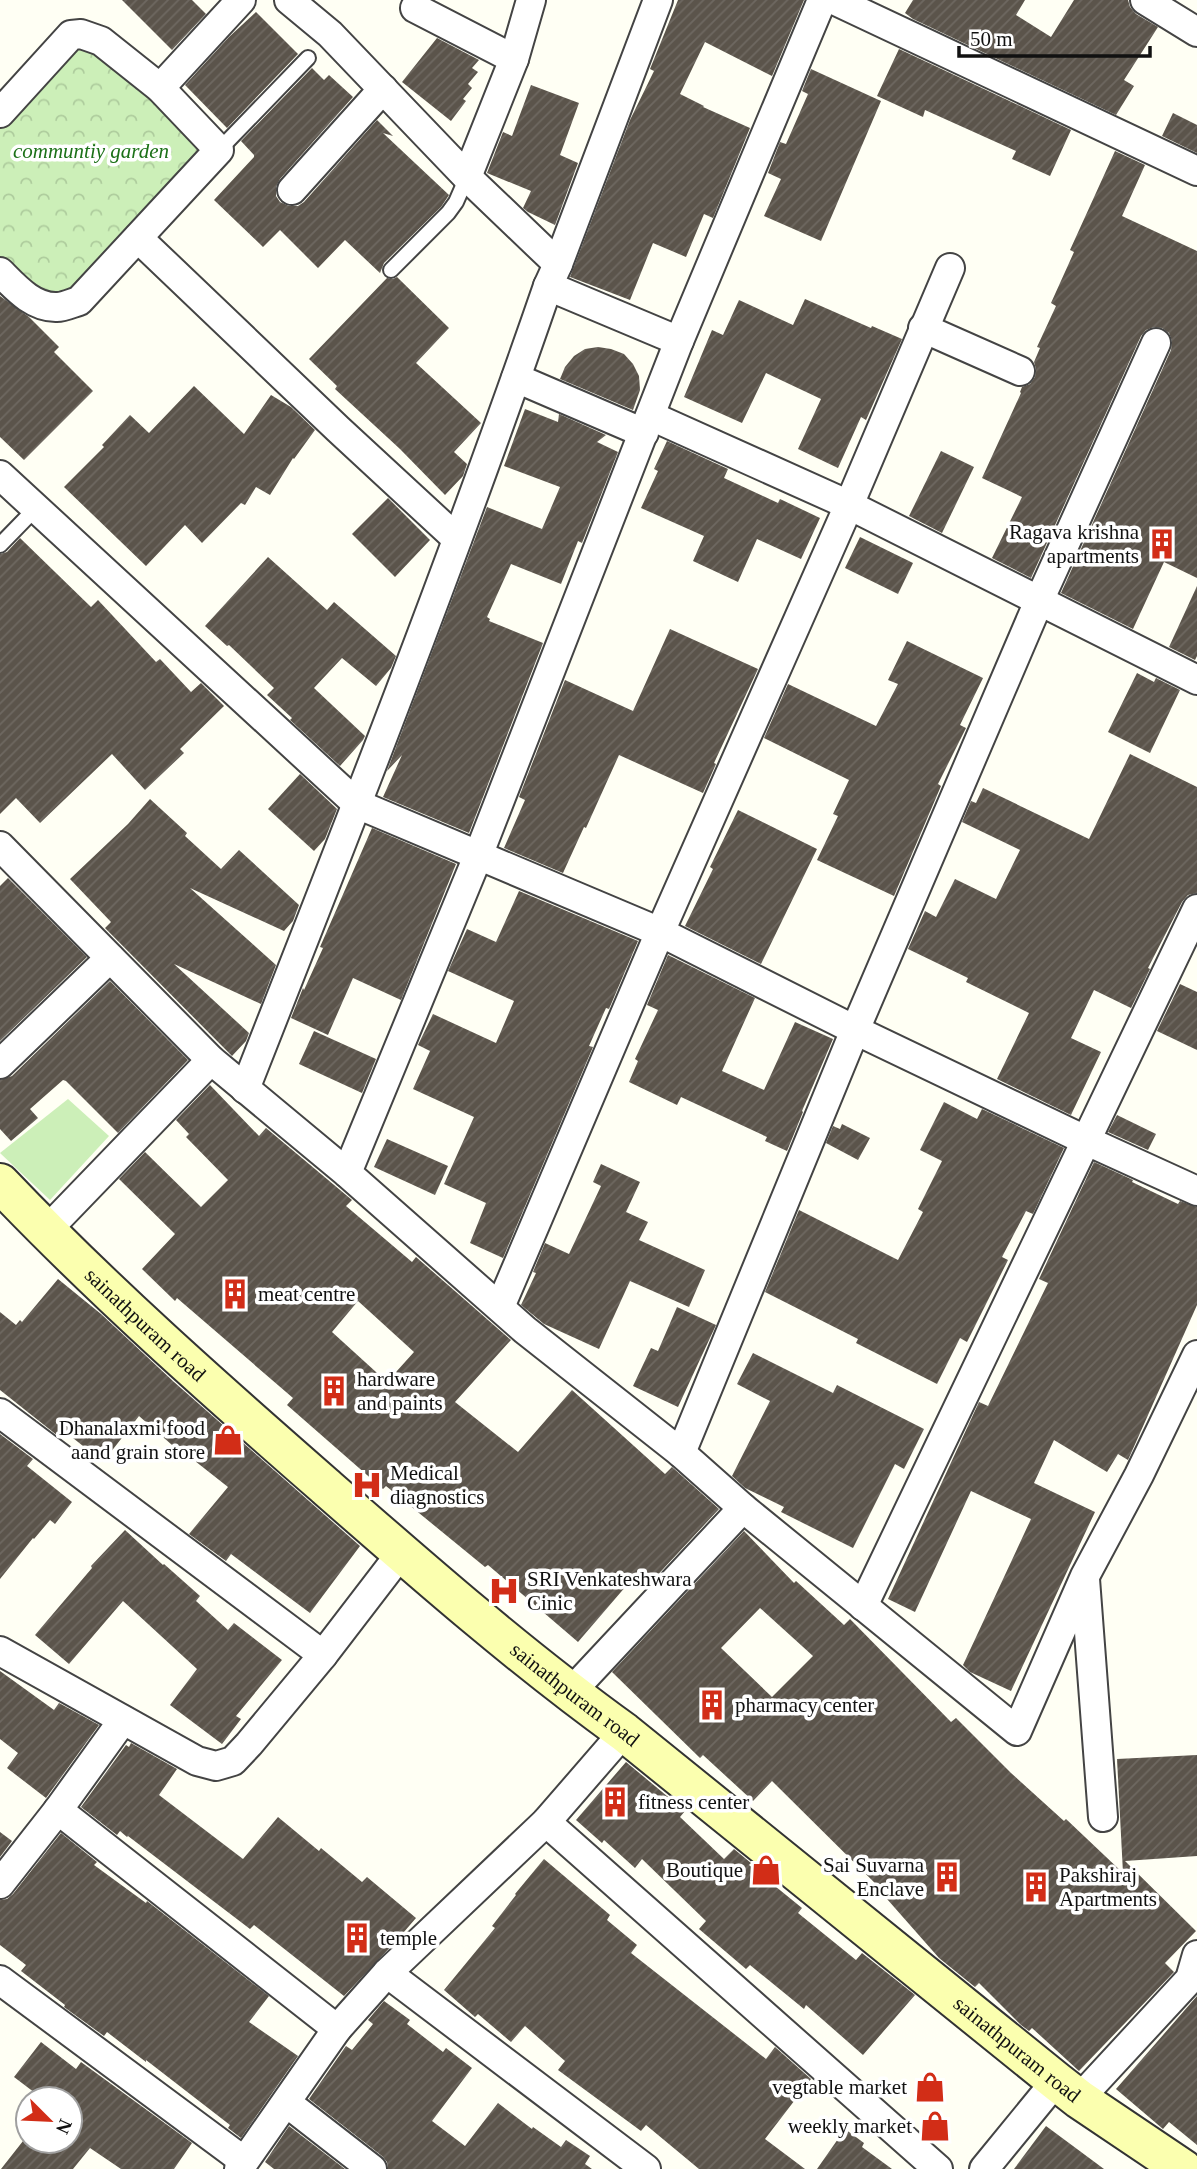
<svg xmlns="http://www.w3.org/2000/svg" width="1197" height="2169" font-family="'Times New Roman',serif">
  <style>
    .grass { fill: #ccefb8 }
    .park { fill: url(#park-crowns) }
    .building { fill: url(#building-hatch); fill-rule: evenodd }
    .lines { fill: none; stroke-linecap: round; stroke-linejoin: round }
    .lane-casing { stroke: #444; stroke-width: 18 }
    .street-casing { stroke: #444; stroke-width: 32 }
    .secondary-casing { stroke: #333; stroke-width: 42 }
    .lane { stroke: #fff; stroke-width: 14 }
    .street { stroke: #fff; stroke-width: 28 }
    .secondary { stroke: #fbffaf; stroke-width: 38 }
    .labels { text-anchor: middle; stroke-width: 7; stroke-linejoin: round; paint-order: stroke }
    .park-label { font-size: 21px; font-style: italic; fill: #1c7118; stroke: #fff }
    .poi-label { font-size: 21px; fill: #111; stroke: #fff; text-anchor: start }
    .street-label { font-size: 21px; fill: #111; stroke: #fff }
  </style>
  <defs>
    <pattern id="park-crowns" width="20" height="18" patternUnits="userSpaceOnUse" patternTransform="scale(1.75)"><rect width="20" height="18" fill="#ccefb8"/><path d="M2 6a3 3 0 1 1 6 0M12 15a3 3 0 1 1 6 0" fill="none" stroke="#aecc9d"/></pattern>
    <pattern id="building-hatch" width="6" height="6" patternUnits="userSpaceOnUse" patternTransform="scale(1.75)"><rect width="6" height="6" fill="#5b544b"/><path d="M-1 1l2-2M0 6l6-6M5 7l2-2" fill="none" stroke="#6e6861"/></pattern>
  </defs>
  <rect width="100%" height="100%" fill="#fffff4"/>
  <polygon class="grass" points="68,1099 109,1136 50,1200 0,1153"/>
  <polygon class="park" points="81,34 215,146 57,307 0,265 0,113"/>
  <g class="building">
    <polygon points="122,0 192,0 206,14 172,50"/>
    <polygon points="678,0 804,0 772,76 705,42 680,94 704,106 703,107 750,128 713,218 704,214 686,257 653,243 630,300 570,277 630,120 654,71 650,69"/>
    <polygon points="913,0 1025,0 1016,15 1051,37 1074,0 1128,0 1130,7 1136,14 1158,27 1124,80 1134,86 1116,115 913,19 905,13"/>
    <polygon points="256,12 298,54 227,128 185,85 229,37"/>
    <polygon points="437,38 479,60 472,68 478,72 468,84 472,88 463,99 466,101 451,121 402,82"/>
    <polygon points="899,49 1071,130 1050,176 1012,159 1016,151 925,110 923,117 877,96"/>
    <polygon points="312,68 324,80 329,75 353,97 280,179 276,187 276,196 280,202 289,206 298,206 304,202 377,120 393,136 383,133 449,195 441,207 384,263 380,273 345,240 318,268 280,230 263,247 214,200 254,157 254,155 241,141"/>
    <polygon points="811,69 881,101 821,241 764,216 781,179 768,173 780,142 786,144 808,94 802,91"/>
    <polygon points="531,85 579,103 560,155 578,163 555,225 528,212 523,208 531,191 487,173 503,132 512,136"/>
    <polygon points="1173,113 1197,125 1197,153 1162,136"/>
    <polygon points="1115,151 1145,165 1122,216 1197,251 1197,578 1164,562 1133,629 1061,593 1171,350 1172,341 1169,333 1162,328 1154,327 1146,330 1141,336 1031,578 992,558 1022,497 982,478 1021,393 1020,392 1022,387 1030,384 1035,377 1036,369 1034,362 1040,348 1037,347 1056,306 1051,303 1074,252 1070,250"/>
    <polygon points="397,277 449,328 416,363 481,423 454,452 467,464 463,476 445,495 400,449 335,389 337,386 309,359 387,278 393,279"/>
    <polygon points="0,296 29,317 59,347 54,352 93,391 24,460 0,437"/>
    <polygon points="805,299 871,328 872,326 902,339 866,420 861,417 838,468 798,449 821,399 766,373 742,423 684,397 712,330 723,335 739,300 793,325"/>
    <polygon points="598,347 611,349 624,354 633,364 639,376 640,390 633,410 560,379 565,367 574,356 585,349"/>
    <polygon points="194,386 244,434 271,395 291,407 315,430 294,459 293,458 270,495 256,487 245,505 241,503 202,543 185,525 146,566 64,487 104,447 102,445 130,415 149,433"/>
    <polygon points="525,409 558,422 559,414 606,435 597,442 618,452 582,543 578,541 561,584 511,564 487,617 490,619 489,621 543,643 469,833 383,797 402,755 387,771 487,507 542,529 560,487 504,466"/>
    <polygon points="667,441 728,469 724,478 778,503 780,499 820,518 801,559 757,539 738,582 693,561 704,536 641,508 658,471 654,469"/>
    <polygon points="941,451 974,467 942,533 909,516"/>
    <polygon points="388,498 430,540 395,577 352,534"/>
    <polygon points="860,537 913,563 898,594 845,568"/>
    <polygon points="20,538 91,607 98,600 156,662 160,659 191,692 201,683 224,706 180,749 184,753 145,790 112,754 40,823 16,798 0,814 0,554 7,552"/>
    <polygon points="268,557 327,610 334,602 396,656 391,668 376,686 342,658 314,688 365,736 363,740 340,766 290,720 292,718 267,695 274,688 229,645 227,646 205,626"/>
    <polygon points="1197,586 1197,656 1195,660 1169,647"/>
    <polygon points="670,629 758,669 714,763 716,764 703,793 619,755 586,828 584,827 563,873 504,848 525,800 519,797 565,680 633,711"/>
    <polygon points="907,641 983,678 960,725 966,728 938,784 941,786 894,896 817,860 838,816 833,814 849,780 764,738 788,684 876,726 898,684 888,680"/>
    <polygon points="1137,673 1154,682 1156,678 1180,690 1150,753 1108,732"/>
    <polygon points="1130,754 1197,787 1197,893 1188,895 1182,902 1148,968 1150,969 1131,1008 1094,990 1071,1038 1101,1052 1071,1115 997,1079 1029,1013 966,982 968,978 908,949 925,911 936,917 955,879 996,899 1020,850 962,822 971,801 976,803 983,788 1089,839"/>
    <polygon points="300,774 337,809 325,839 314,851 268,809"/>
    <polygon points="150,799 187,833 185,836 221,869 239,850 299,905 293,921 284,931 190,888 276,965 261,1004 174,964 249,1033 246,1041 232,1056 105,928 111,922 70,879 128,824"/>
    <polygon points="738,810 817,849 761,964 685,926 713,869 710,867"/>
    <polygon points="372,828 456,864 401,1000 353,978 328,1035 291,1018 303,988 304,990 323,948 320,947"/>
    <polygon points="8,878 87,957 0,1041 0,886"/>
    <polygon points="519,891 638,941 609,1009 606,1008 589,1046 593,1047 503,1258 470,1243 486,1203 444,1184 474,1117 413,1089 430,1051 418,1045 433,1014 496,1043 514,1001 448,971 467,929 496,942"/>
    <polygon points="668,955 755,998 722,1071 764,1090 795,1022 833,1039 802,1111 803,1112 787,1151 765,1141 767,1137 681,1097 677,1105 629,1082 638,1061 635,1059 658,1010 647,1005"/>
    <polygon points="110,981 188,1060 118,1133 66,1081 63,1080 30,1109 38,1118 11,1141 0,1129 0,1080 12,1076"/>
    <polygon points="1180,984 1197,992 1197,1050 1157,1031"/>
    <polygon points="314,1031 376,1059 362,1093 299,1064"/>
    <path d="M210,1085L259,1136L266,1128L352,1200L346,1206L412,1262L416,1257L511,1340L455,1402L518,1452L572,1390L665,1474L672,1467L719,1509L651,1582L639,1571L578,1642L488,1565L485,1567L386,1486L383,1489L287,1405L293,1398L177,1298L175,1301L142,1269L175,1234L119,1179L145,1152L201,1207L228,1180L186,1137L189,1134L176,1120ZM358,1301L414,1352L387,1382L332,1332Z"/>
    <polygon points="944,1102 977,1119 982,1109 1064,1148 1033,1214 1026,1211 1002,1257 1008,1260 967,1342 960,1338 937,1384 856,1343 858,1339 765,1292 799,1210 898,1260 923,1212 918,1209 942,1161 920,1150"/>
    <polygon points="1117,1115 1156,1134 1148,1150 1108,1132"/>
    <polygon points="842,1124 870,1138 858,1160 826,1143 833,1126 840,1129"/>
    <polygon points="387,1139 448,1166 435,1195 374,1167"/>
    <polygon points="1094,1162 1133,1180 1132,1182 1178,1204 1180,1201 1197,1207 1197,1305 1128,1460 1118,1454 1107,1472 1054,1440 1034,1483 1095,1512 1011,1691 970,1672 963,1665 1031,1519 971,1491 915,1612 888,1599 979,1402 988,1406 1048,1283 1039,1279"/>
    <polygon points="601,1164 640,1182 626,1212 648,1222 639,1240 705,1270 689,1307 630,1281 599,1349 544,1324 521,1305 536,1273 533,1272 545,1243 569,1254 601,1186 593,1182"/>
    <polygon points="58,1279 101,1314 174,1382 360,1546 310,1613 231,1554 226,1561 189,1534 228,1487 181,1450 180,1452 139,1416 103,1462 63,1430 58,1436 0,1390 0,1312 16,1325 20,1320 22,1322"/>
    <polygon points="677,1307 716,1325 678,1407 633,1386 651,1348 658,1351"/>
    <polygon points="753,1353 833,1393 837,1385 924,1429 904,1469 895,1464 853,1548 781,1512 784,1507 745,1488 732,1476 770,1401 737,1384"/>
    <polygon points="0,1434 33,1459 27,1466 72,1502 55,1524 50,1520 34,1539 33,1538 0,1579"/>
    <polygon points="125,1530 163,1565 164,1564 200,1596 196,1601 228,1630 234,1623 282,1660 236,1716 241,1719 222,1744 170,1705 197,1669 123,1601 69,1664 35,1635 92,1568 91,1566"/>
    <path d="M744,1531L794,1583L796,1581L844,1625L850,1619L951,1722L956,1718L1011,1773L1064,1821L1066,1819L1123,1873L1117,1759L1197,1755V1856L1125,1861L1196,1931L1165,1963L1174,1972L1079,2071L1032,2028L1029,2031L1021,2025L979,1983L975,1987L939,1958L887,1899L889,1897L772,1781L753,1801L703,1755L700,1758L612,1672ZM760,1608L813,1656L772,1697L721,1648Z"/>
    <polygon points="0,1671 54,1710 59,1703 99,1725 46,1798 7,1768 18,1753 0,1739"/>
    <polygon points="131,1743 177,1769 159,1795 243,1859 278,1817 319,1851 321,1848 362,1882 367,1877 416,1918 397,1940 344,1996 254,1925 250,1929 128,1836 127,1837 120,1831 117,1835 81,1807 126,1745 129,1747"/>
    <polygon points="626,1762 685,1811 680,1817 724,1859 734,1849 751,1863 749,1865 802,1908 798,1913 856,1960 862,1953 915,1995 863,2055 806,2005 804,2009 750,1965 746,1969 699,1929 706,1921 642,1859 635,1868 604,1840 602,1843 576,1820"/>
    <polygon points="0,1832 12,1841 0,1857"/>
    <polygon points="61,1833 97,1862 94,1865 146,1903 147,1901 269,1996 249,2022 298,2056 241,2138 228,2128 230,2125 146,2060 146,2062 107,2032 104,2036 64,2007 65,2005 21,1971 26,1965 0,1945 0,1900 7,1899 13,1894"/>
    <polygon points="544,1859 610,1915 607,1920 637,1945 631,1953 766,2059 775,2047 811,2079 765,2139 805,2169 699,2169 646,2125 641,2131 558,2070 565,2061 525,2026 511,2042 478,2014 475,2017 444,1990 495,1928 492,1926 516,1895 515,1894"/>
    <polygon points="1197,1996 1197,2145 1169,2122 1163,2129 1116,2089"/>
    <polygon points="384,2001 410,2020 407,2024 443,2052 446,2048 472,2068 432,2121 465,2146 498,2103 532,2129 533,2127 561,2147 566,2140 590,2156 585,2164 592,2169 388,2169 387,2162 382,2156 309,2099 346,2046 352,2050 373,2024 368,2020"/>
    <polygon points="41,2042 76,2069 81,2062 192,2143 174,2169 121,2169 90,2148 73,2169 1,2169 23,2141 70,2141 70,2099 43,2099 14,2077"/>
    <polygon points="289,2126 345,2169 274,2169 265,2162"/>
    <polygon points="1046,2126 1104,2169 1014,2169"/>
    <polygon points="845,2129 864,2143 862,2147 892,2169 817,2169"/>
  </g>
  <g class="lines">
    <g class="lane-casing">
      <g id="lane">
        <polyline points="219,150 308,58"/>
        <polyline points="391,270 448,213 456,202 467,177"/>
        <polyline points="0,545 36,508"/>
      </g>
    </g>
    <g class="street-casing">
      <g id="street">
        <polyline points="289,0 330,34 467,177 558,264"/>
        <polyline points="834,0 1197,171"/>
        <polyline points="1145,0 1197,32"/>
        <polyline points="415,8 514,59"/>
        <polyline points="160,88 241,0"/>
        <path d="M0,113L71,35L81,34L101,41L160,88L219,150L79,301C72,303 64,307 57,307C33,308 15,287 0,272"/>
        <polyline points="467,177 514,59 531,0"/>
        <polyline points="292,190 383,89"/>
        <polyline points="138,238 338,429 457,539"/>
        <polyline points="548,286 679,341"/>
        <polyline points="923,328 1020,371"/>
        <polyline points="516,378 644,433"/>
        <polyline points="651,416 849,505 1197,680"/>
        <polyline points="0,475 357,804 660,932 855,1030 1085,1140 1197,1191"/>
        <polyline points="0,846 211,1060 347,1173"/>
        <polyline points="0,1064 110,958"/>
        <path d="M245,1089C350,823 455,556 548,286L558,264L658,0"/>
        <polyline points="46,1231 211,1060"/>
        <polyline points="500,1307 660,932 849,505 950,268"/>
        <polyline points="0,1413 323,1655"/>
        <polyline points="681,1453 855,1030 1039,601 1156,343"/>
        <polyline points="743,1508 1017,1731 1085,1576 1139,1475 1197,1355"/>
        <polyline points="1085,1579 1103,1817"/>
        <polyline points="863,1606 1197,909"/>
        <polyline points="0,1651 197,1761 216,1766 233,1761 249,1744 323,1655 402,1552"/>
        <polyline points="570,1693 743,1508 681,1453 525,1330 347,1173 478,856 679,341 822,0"/>
        <polyline points="58,1810 337,2029"/>
        <polyline points="546,1822 938,2169"/>
        <polyline points="0,1884 58,1810 123,1720"/>
        <polyline points="387,1973 646,2169"/>
        <polyline points="0,1980 244,2161"/>
        <polyline points="1079,2099 1190,1979 1197,1955"/>
        <polyline points="287,2103 372,2169"/>
        <polyline points="239,2169 337,2029 387,1973 546,1822 624,1732"/>
        <polyline points="984,2169 1056,2081"/>
      </g>
    </g>
    <g class="secondary-casing">
      <g id="secondary">
        <path id="s1" d="M0,1183C102,1290 214,1389 325,1486C422,1571 520,1657 624,1732L1056,2081L1079,2099L1183,2169"/>
      </g>
    </g>
    <use href="#lane" class="lane"/>
    <use href="#street" class="street"/>
    <use href="#secondary" class="secondary"/>
  </g>
  <defs>
    <g id="building-bare" transform="scale(2.415)"><path d="M-4-6H4V6H1V3H-1V6H-4ZM-2.5-4.3h1.7v1.8h-1.7ZM.8-4.3h1.7v1.8H.8ZM-2.5-1h1.7V.8h-1.7ZM.8-1h1.7V.8H.8Z" fill="#d22d17" stroke="#fff" stroke-width="2.5" paint-order="stroke"/></g>
    <g id="shop-bare" transform="scale(2.415)"><path d="M-5-2.5h2.3a2.7 3.5 0 0 1 5.4 0H5L5.5 6h-11ZM-1.5-2.5h3a1.5 2.3 0 0 0-3 0Z" fill="#d22d17" stroke="#fff" stroke-width="2.5" paint-order="stroke"/></g>
    <g id="hospital-bare" transform="scale(2.415)"><path d="M-5-5h3v3.5h4V-5h3V5h-3V1.5h-4V5h-3Z" fill="#d22d17" stroke="#fff" stroke-width="2.5" paint-order="stroke"/></g>
  </defs>
  <g fill-rule="evenodd">
    <use href="#building-bare" x="1162" y="544"/>
    <use href="#building-bare" x="235" y="1294"/>
    <use href="#building-bare" x="334" y="1391"/>
    <use href="#shop-bare" x="228" y="1440"/>
    <use href="#hospital-bare" x="367" y="1485"/>
    <use href="#hospital-bare" x="504" y="1591"/>
    <use href="#building-bare" x="712" y="1705"/>
    <use href="#building-bare" x="615" y="1802"/>
    <use href="#shop-bare" x="766" y="1870"/>
    <use href="#building-bare" x="947" y="1877"/>
    <use href="#building-bare" x="1036" y="1887"/>
    <use href="#building-bare" x="357" y="1938"/>
    <use href="#shop-bare" x="930" y="2087"/>
    <use href="#shop-bare" x="935" y="2126"/>
  </g>
  <g class="labels">
    <g class="park-label">
      <text x="91" y="158">communtiy garden</text>
    </g>
    <g class="poi-label">
      <text x="1139" y="539" text-anchor="end">Ragava krishna<tspan x="1139" dy="24">apartments</tspan></text>
      <text x="258" y="1301">meat centre</text>
      <text x="357" y="1386">hardware<tspan x="357" dy="24">and paints</tspan></text>
      <text x="205" y="1435" text-anchor="end">Dhanalaxmi food<tspan x="205" dy="24">aand grain store</tspan></text>
      <text x="390" y="1480">Medical<tspan x="390" dy="24">diagnostics</tspan></text>
      <text x="527" y="1586">SRI Venkateshwara<tspan x="527" dy="24">Cinic</tspan></text>
      <text x="735" y="1712">pharmacy center</text>
      <text x="638" y="1809">fitness center</text>
      <text x="924" y="1872" text-anchor="end">Sai Suvarna<tspan x="924" dy="24">Enclave</tspan></text>
      <text x="743" y="1877" text-anchor="end">Boutique</text>
      <text x="1059" y="1882">Pakshiraj<tspan x="1059" dy="24">Apartments</tspan></text>
      <text x="380" y="1945">temple</text>
      <text x="907" y="2094" text-anchor="end">vegtable market</text>
      <text x="912" y="2133" text-anchor="end">weekly market</text>
    </g>
    <g class="street-label">
      <text dy="7" stroke="none"><textPath href="#s1" startOffset="203">sainathpuram road</textPath></text>
      <text dy="7" stroke="none"><textPath href="#s1" startOffset="770">sainathpuram road</textPath></text>
      <text dy="7" stroke="none"><textPath href="#s1" startOffset="1337">sainathpuram road</textPath></text>
    </g>
  </g>
  <g transform="translate(49 2120) rotate(114)"><circle r="33" fill="#ffffff" stroke="#a0a0a0" stroke-width="2"/>
  <path d="M0-5L12 26L0 18L-12 26Z" fill="#d22d17"/>
  <text y="-10" font-size="19" font-weight="bold" text-anchor="middle" fill="#111111">N</text>
  </g>
  <path d="M959 46v10h191v-10" fill="none" stroke="#111111" stroke-width="3.5"/>
  <text x="970" y="46" font-size="21" fill="#111111" stroke="#ffffff" stroke-width="5" paint-order="stroke">50 m</text>
</svg>
